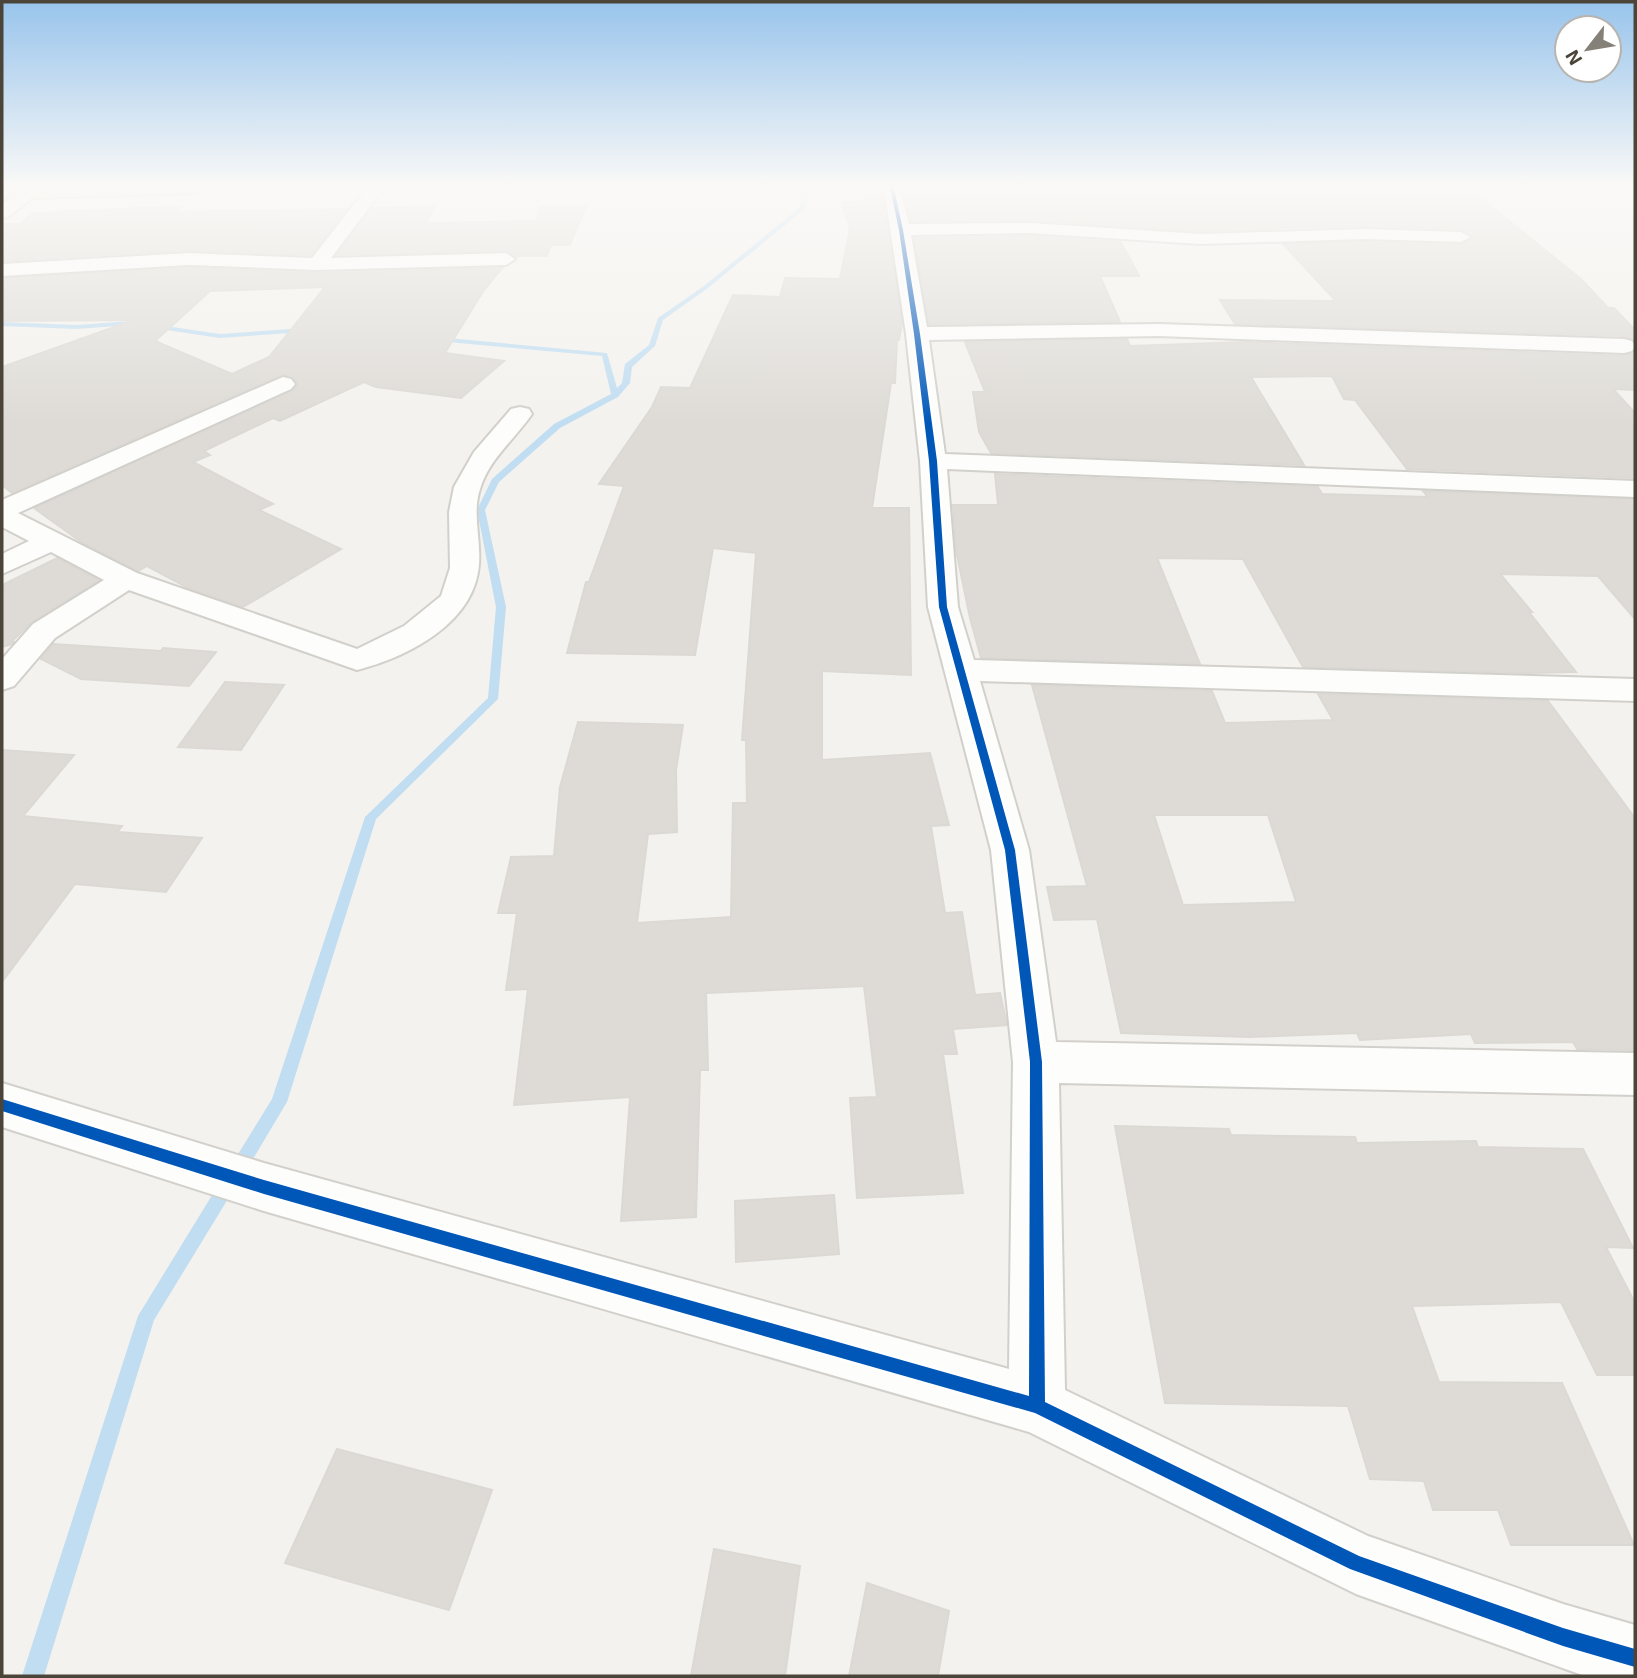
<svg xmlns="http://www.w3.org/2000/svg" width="1637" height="1678" font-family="'Exo 2',sans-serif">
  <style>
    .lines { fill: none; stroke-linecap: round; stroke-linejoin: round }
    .stream { fill: #c0ddf1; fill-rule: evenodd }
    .building { fill: #dedbd6; stroke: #dcd9d4; stroke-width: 2; fill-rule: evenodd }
    .street-casing { stroke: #d2d0cb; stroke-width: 4 }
    .highway-casing { stroke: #ccbfa9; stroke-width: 4 }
    .street { fill: #fdfdfc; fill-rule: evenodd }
    .highway { fill: #ede8db; fill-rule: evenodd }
    .cycleway-casing { stroke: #fff; stroke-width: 5 }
    .cycleway { fill: #0057b8; fill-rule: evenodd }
  </style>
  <rect width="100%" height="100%" fill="#f4f2ee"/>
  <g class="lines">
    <g class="stream">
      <polygon points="803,188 809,188 805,209 708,288 663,320 655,346 632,367 630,383 618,397 560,428 499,482 485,510 506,607 498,699 376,819 287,1102 244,1174 238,1177 232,1174 230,1169 232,1164 272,1099 365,817 488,698 496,607 477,510 492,479 554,424 611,394 602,356 437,341 434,339 437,337 607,353 617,388 622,383 625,364 649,345 658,318 704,286 800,207"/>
      <polygon points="132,321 220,334 304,328 307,330 304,332 220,338 132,325 76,329 2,326 2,322 76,325"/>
      <polygon points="228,1176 234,1179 236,1184 234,1189 154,1320 44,1676 22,1676 138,1316 222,1179"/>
    </g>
  </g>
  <g class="building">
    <polygon points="1170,188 1472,191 1581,279 1608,308 1614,308 1635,330 1635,341 1624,336 1235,324 1220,300 1336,301 1283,244 1365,242 1461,245 1472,238 1461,229 1365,226 1193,231 1030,220 911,221 904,195 1172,191"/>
    <polygon points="867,196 882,196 902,324 899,340 897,340 895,383 891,383 872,508 909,508 911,675 822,671 822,760 930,753 949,825 931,826 945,913 962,912 975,995 1000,993 1007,1025 953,1029 957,1054 943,1054 963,1193 857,1198 850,1098 877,1097 864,986 706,993 708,1070 700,1070 696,1217 621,1221 630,1097 514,1105 528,989 506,990 517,913 498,913 511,857 554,856 560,787 578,722 683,725 676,770 677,832 648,834 637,923 731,917 733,803 747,803 746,740 742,740 756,553 713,548 695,655 567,653 586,582 589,582 624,486 599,484 652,407 661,387 690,388 733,295 780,297 785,278 840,279 850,228 841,202 870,201"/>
    <polygon points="181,206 176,212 347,209 311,255 189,250 2,261 2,224 20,224 32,213"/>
    <polygon points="435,206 426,223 536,221 540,207 586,206 570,245 551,245 547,256 515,256 506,250 336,255 372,208"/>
    <polygon points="1030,236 1121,242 1139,276 1100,276 1120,322 929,324 914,238"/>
    <path d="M189,268L317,273L502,268L484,290L445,353L504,361L461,398L376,387L364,382L280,421L273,418L204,451L210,455L193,462L273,504L259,510L341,549L243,607L190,589L147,566L138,571L81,542L34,508L292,391L298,384L292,376L282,375L12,493L2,485V367L134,320L2,321V278ZM325,287L269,357L232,374L155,341L210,291Z"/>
    <polygon points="1127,339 1130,346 1246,342 1624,356 1635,351 1635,390 1613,389 1635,413 1635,478 1407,469 1355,400 1344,399 1332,376 1251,377 1304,465 991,453 979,432 973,392 985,392 965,342"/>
    <polygon points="995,474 1318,487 1322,494 1428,497 1423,491 1635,499 1635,619 1598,576 1500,574 1532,612 1529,612 1576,672 1527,673 1303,667 1243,559 1157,558 1200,664 981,658 970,618 956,550 953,505 998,505"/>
    <polygon points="57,558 99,580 32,622 11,642 14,642 12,644 2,647 2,585"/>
    <polygon points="53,644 161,651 163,648 216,652 189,686 81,679 41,659"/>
    <polygon points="225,682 284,685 241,750 178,747"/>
    <path d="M1032,685L1212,691L1225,723L1333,720L1318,694L1548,701L1635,818V1050L1577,1049L1573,1042L1475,1043L1471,1034L1360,1040L1357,1033L1249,1037L1121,1033L1097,919L1054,920L1047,887L1087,886ZM1154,815H1268L1296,902L1183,905Z"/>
    <polygon points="2,750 74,755 23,816 122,826 117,832 202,838 166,892 75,884 2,982"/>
    <polygon points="1115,1126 1229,1129 1231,1135 1355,1137 1357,1143 1476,1141 1478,1147 1583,1149 1633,1248 1606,1247 1635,1303 1635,1375 1597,1375 1561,1302 1412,1306 1439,1382 1562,1383 1634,1545 1511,1545 1498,1510 1433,1510 1424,1481 1370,1479 1348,1406 1165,1403"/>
    <polygon points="834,1195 839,1254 736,1262 735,1201"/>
    <polygon points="337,1449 492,1490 449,1610 285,1563"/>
    <polygon points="714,1549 800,1566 785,1676 691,1676"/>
    <polygon points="867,1583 949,1611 938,1676 849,1676"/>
  </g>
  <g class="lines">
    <g class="street-casing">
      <g id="street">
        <polygon points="27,188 35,193 33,197 8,217 2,218 2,205"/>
        <polygon points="367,188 384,188 331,258 506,253 515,259 506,265 317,270 189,265 2,276 2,264 189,253 312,258"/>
        <polygon points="884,188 900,188 909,224 1030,223 1200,234 1365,229 1461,232 1470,237 1461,242 1365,239 1200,244 1030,233 911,235 927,327 1159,324 1624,339 1632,341 1635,346 1632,351 1624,353 1159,336 929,340 945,454 1635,481 1635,497 947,469 958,607 974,660 1635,679 1635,701 980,681 1029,850 1056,1042 1635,1053 1635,1095 1059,1083 1065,1390 1368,1536 1563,1604 1635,1625 1635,1676 1585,1676 1356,1594 1029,1432 264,1211 2,1127 2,1083 264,1163 1009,1369 1013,1062 991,850 928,607 920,461 906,334"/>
        <path d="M283,377L291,379L295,384L291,389L18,513L137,573L357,649L404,626L441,596L450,568L449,512L454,487L474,452L511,409L520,407L529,409L532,414C515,439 489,459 480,489C472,513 481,539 479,564C475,623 408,657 357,670L129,590L55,638L14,686L2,690V659L33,624L104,580L51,552L2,574V554L29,541L2,527V500Z"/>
      </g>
    </g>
    <g class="highway-casing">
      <polygon id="highway" points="203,188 195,193 2,199 2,189"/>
    </g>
    <use href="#street" class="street"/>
    <use href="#highway" class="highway"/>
    <g class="cycleway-casing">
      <polygon id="cycleway" points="890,188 894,188 903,230 920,334 937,461 947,607 1015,850 1042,1062 1045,1402 1359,1556 1563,1628 1635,1649 1635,1667 1563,1646 1350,1569 1035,1413 264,1194 2,1111 2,1099 264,1180 1029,1396 1030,1062 1005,850 939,607 929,461 914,334 899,230"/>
    </g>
    <use href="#cycleway" class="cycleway"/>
  </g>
  <linearGradient id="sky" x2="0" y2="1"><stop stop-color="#98c4ec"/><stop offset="0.44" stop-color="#faf9f7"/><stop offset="1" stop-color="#faf9f7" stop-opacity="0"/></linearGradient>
  <rect width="1637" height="423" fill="url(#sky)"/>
  <rect width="1637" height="1678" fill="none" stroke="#4b4439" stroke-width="7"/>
  <g transform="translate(1588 49) rotate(239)"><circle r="33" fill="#ffffff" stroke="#b7b4b0" stroke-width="2"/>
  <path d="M0-5L12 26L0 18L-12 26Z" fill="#868178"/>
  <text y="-10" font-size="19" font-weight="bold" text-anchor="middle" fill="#4b4439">N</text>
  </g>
</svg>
